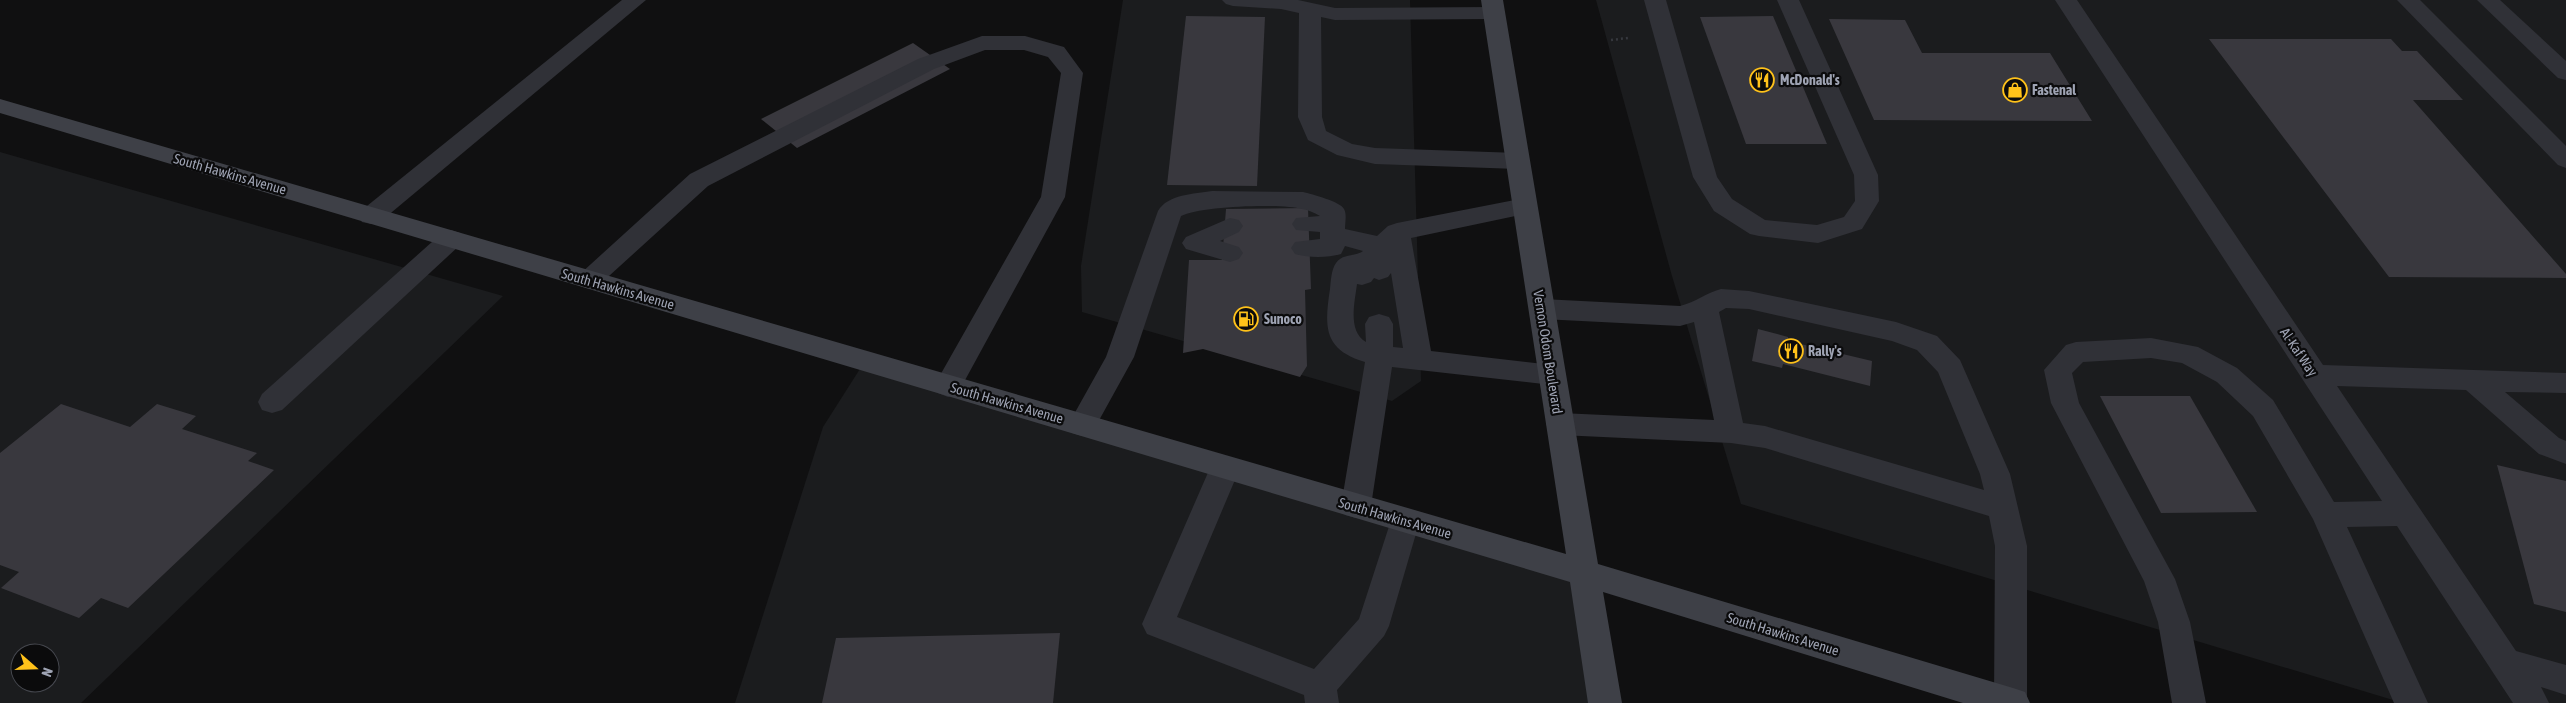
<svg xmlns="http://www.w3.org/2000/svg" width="2566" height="703" font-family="'Asap Condensed',sans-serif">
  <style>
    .built { fill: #1b1c1e; fill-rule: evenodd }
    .building { fill: #39383e }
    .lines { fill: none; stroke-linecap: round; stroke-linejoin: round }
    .path { stroke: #36383e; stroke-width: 2.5; stroke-dasharray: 2 3; stroke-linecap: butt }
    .lane { fill: #303137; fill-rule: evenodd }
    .secondary { fill: #3e4047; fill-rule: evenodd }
    .labels { text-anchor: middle; stroke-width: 4.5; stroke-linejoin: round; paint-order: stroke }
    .poi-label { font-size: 14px; font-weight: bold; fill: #9fa4b4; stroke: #0b0b0c; text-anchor: start }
    .street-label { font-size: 14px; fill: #9fa4b4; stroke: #0b0b0c }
  </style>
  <rect width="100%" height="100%" fill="#101011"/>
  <g class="built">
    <polygon points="1123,0 1410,0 1421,381 1392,401 1082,312 1081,266"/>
    <polygon points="1596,0 2566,0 2566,703 2403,703 1741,504 1672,276"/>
    <path d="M0,152L503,296L81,703H0ZM20,653H50V683H20Z"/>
    <polygon points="865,361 1584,573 1605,703 735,703 823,427"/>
  </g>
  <g class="building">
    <polygon points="1186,16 1265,17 1257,186 1167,185"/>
    <polygon points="1773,16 1827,144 1746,144 1700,17"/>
    <polygon points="1829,19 1905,20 1922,53 2050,53 2092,121 1874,120"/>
    <polygon points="2209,39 2391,39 2402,51 2417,51 2463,100 2413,100 2566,274 2566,278 2389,277"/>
    <polygon points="913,43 950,69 797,148 761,119"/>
    <polygon points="1308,208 1311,289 1305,290 1307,366 1300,377 1203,349 1183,353 1189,260 1222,260 1226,209"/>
    <polygon points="1758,329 1788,337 1788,341 1872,361 1870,386 1783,364 1782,368 1752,361"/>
    <polygon points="2100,396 2190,396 2257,512 2161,513"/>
    <polygon points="61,404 130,427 157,404 196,416 182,429 257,453 248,461 274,470 128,608 101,598 79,618 1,588 19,572 0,565 0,453"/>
    <polygon points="2497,465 2566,481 2566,612 2534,604"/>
    <polygon points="1060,633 1053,703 822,703 836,638"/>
  </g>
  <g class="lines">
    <polyline class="path" points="1611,40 1628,38"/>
    <g class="lane">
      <polygon points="622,0 646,0 380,222 371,224 362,222 358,216 362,210"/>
      <polygon points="1222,0 1298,0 1335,8 1494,7 1502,8 1505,13 1502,18 1494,19 1335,20 1321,17 1322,117 1326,131 1352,144 1375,148 1518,153 1527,156 1530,161 1527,166 1518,169 1375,164 1337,155 1308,140 1298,117 1299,13 1281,9 1233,6 1226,4"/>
      <polygon points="1644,0 1666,0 1717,177 1732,199 1765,220 1817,225 1844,217 1855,201 1854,175 1777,0 1799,0 1878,175 1879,201 1862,229 1818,243 1759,236 1750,234 1714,211 1693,177"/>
      <polygon points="2055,0 2077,0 2323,365 2566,373 2566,393 2505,392 2559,438 2566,441 2566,464 2539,454 2466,390 2337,386 2516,651 2566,665 2566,695 2541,687 2549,703 2513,703 2397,526 2347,527 2428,703 2394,703 2313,519 2253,416 2217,382 2182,363 2151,358 2083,362 2072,373 2079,403 2175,579 2190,622 2206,703 2172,703 2158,622 2144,581 2051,403 2044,370 2066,345 2076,342 2151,338 2198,347 2237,368 2273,400 2334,502 2382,501"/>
      <polygon points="2397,0 2420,0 2566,146 2566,168 2558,165"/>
      <polygon points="2477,0 2500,0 2566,61 2566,80 2558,78"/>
      <polygon points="982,36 1025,36 1064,47 1083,73 1065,197 958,393 948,397 938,393 934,386 1041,197 1061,73 1048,57 1024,50 985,50 934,69 708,186 598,286 589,289 580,286 576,280 580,274 690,174 918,59"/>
      <path d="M1212,191L1303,192C1312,194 1341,202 1344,209C1347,214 1345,223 1345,229L1377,236L1388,226L1397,223L1525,198L1534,200L1537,206L1534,212L1411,238L1431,351L1552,365L1562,368L1566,375L1562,382L1552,385L1392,367L1371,506L1367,515L1356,518L1345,515L1341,506L1365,362C1324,350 1324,328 1330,289C1331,281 1331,270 1336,263C1343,253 1355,257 1363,251L1345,246L1341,254C1327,258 1309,258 1295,254L1291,248L1295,242L1320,239V232L1296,230L1292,224L1296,218L1320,216C1315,213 1308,210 1302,209C1281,203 1200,206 1181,216L1134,357L1092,433L1082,436L1072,433L1068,425L1106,357L1158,211C1168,194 1194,194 1212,191ZM1391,273L1403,348L1393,347V324L1389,317L1379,314L1369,317L1365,324L1366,342C1347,331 1355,301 1357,284L1362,285L1371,282L1374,278L1379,280L1388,277Z"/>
      <polygon points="1230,218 1239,220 1243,226 1239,232 1220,241 1239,247 1243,253 1239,259 1230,262 1186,249 1182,243 1186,237"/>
      <polygon points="451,230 460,233 464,239 460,245 282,410 272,413 262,410 258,402 262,394 442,233"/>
      <path d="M1721,289L1749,291L1896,322L1937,336L1960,360L2010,474L2027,546V703L1994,702L1995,546L1989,516L1765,448L1731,443L1560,435L1550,432L1546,424L1550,416L1560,413L1714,420L1694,322L1680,326L1542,319L1533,316L1529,309L1533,302L1542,299L1680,306C1696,302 1706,293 1721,289ZM1726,308L1749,309L1892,341L1917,350L1938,372L1980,474L1984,490L1765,426L1743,423L1719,312Z"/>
      <polygon points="1225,456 1235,460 1240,468 1177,617 1314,669 1359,619 1394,511 1405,508 1416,511 1420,520 1389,626 1384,636 1337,690 1339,703 1305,703 1304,695 1147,634 1142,624 1210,468 1215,460"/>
    </g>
    <polygon class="secondary" points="1481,0 1503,0 1598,564 2013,688 2025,692 2030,703 1963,703 1603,592 1622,703 1588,703 1570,582 0,113 0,99 1566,554"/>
  </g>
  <defs>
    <g id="restaurant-ring" transform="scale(1.25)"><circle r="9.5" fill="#0b0b0c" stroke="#ffc21a" stroke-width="1.5"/><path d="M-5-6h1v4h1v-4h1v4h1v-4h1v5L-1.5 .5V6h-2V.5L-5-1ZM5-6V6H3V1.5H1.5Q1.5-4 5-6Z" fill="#ffc21a"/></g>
    <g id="shop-ring" transform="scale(1.25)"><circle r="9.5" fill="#0b0b0c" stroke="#ffc21a" stroke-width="1.5"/><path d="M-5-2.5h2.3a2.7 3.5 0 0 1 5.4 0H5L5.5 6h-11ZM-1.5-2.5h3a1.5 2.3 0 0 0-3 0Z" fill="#ffc21a"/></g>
    <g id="fuel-ring" transform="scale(1.25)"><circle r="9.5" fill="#0b0b0c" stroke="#ffc21a" stroke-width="1.5"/><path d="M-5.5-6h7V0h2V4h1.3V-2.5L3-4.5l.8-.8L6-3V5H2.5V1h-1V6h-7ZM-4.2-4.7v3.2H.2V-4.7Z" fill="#ffc21a"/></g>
  </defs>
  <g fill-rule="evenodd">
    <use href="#restaurant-ring" x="1762" y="80"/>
    <use href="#shop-ring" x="2015" y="90"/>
    <use href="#fuel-ring" x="1246" y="319"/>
    <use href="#restaurant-ring" x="1791" y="351"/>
  </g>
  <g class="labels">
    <g class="poi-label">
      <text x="1780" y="85">McDonald's</text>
      <text x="2032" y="95">Fastenal</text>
      <text x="1264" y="324">Sunoco</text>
      <text x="1808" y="356">Rally's</text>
    </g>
    <g class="street-label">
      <text transform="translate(230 174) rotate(16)" y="5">South Hawkins Avenue</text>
      <text transform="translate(618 289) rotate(16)" y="5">South Hawkins Avenue</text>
      <text transform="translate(1548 352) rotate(81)" y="5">Vernon Odom Boulevard</text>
      <text transform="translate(2299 352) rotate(56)" y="5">Al-Kaf Way</text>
      <text transform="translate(1007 403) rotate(16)" y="5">South Hawkins Avenue</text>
      <text transform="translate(1395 518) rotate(16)" y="5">South Hawkins Avenue</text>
      <text transform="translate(1783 634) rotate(17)" y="5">South Hawkins Avenue</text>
    </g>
  </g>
  <g transform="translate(35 668) rotate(110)"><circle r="24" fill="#0b0b0c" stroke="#46484f"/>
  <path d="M0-4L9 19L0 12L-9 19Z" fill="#ffc21a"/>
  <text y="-8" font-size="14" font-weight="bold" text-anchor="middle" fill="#9fa4b4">N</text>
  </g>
</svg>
